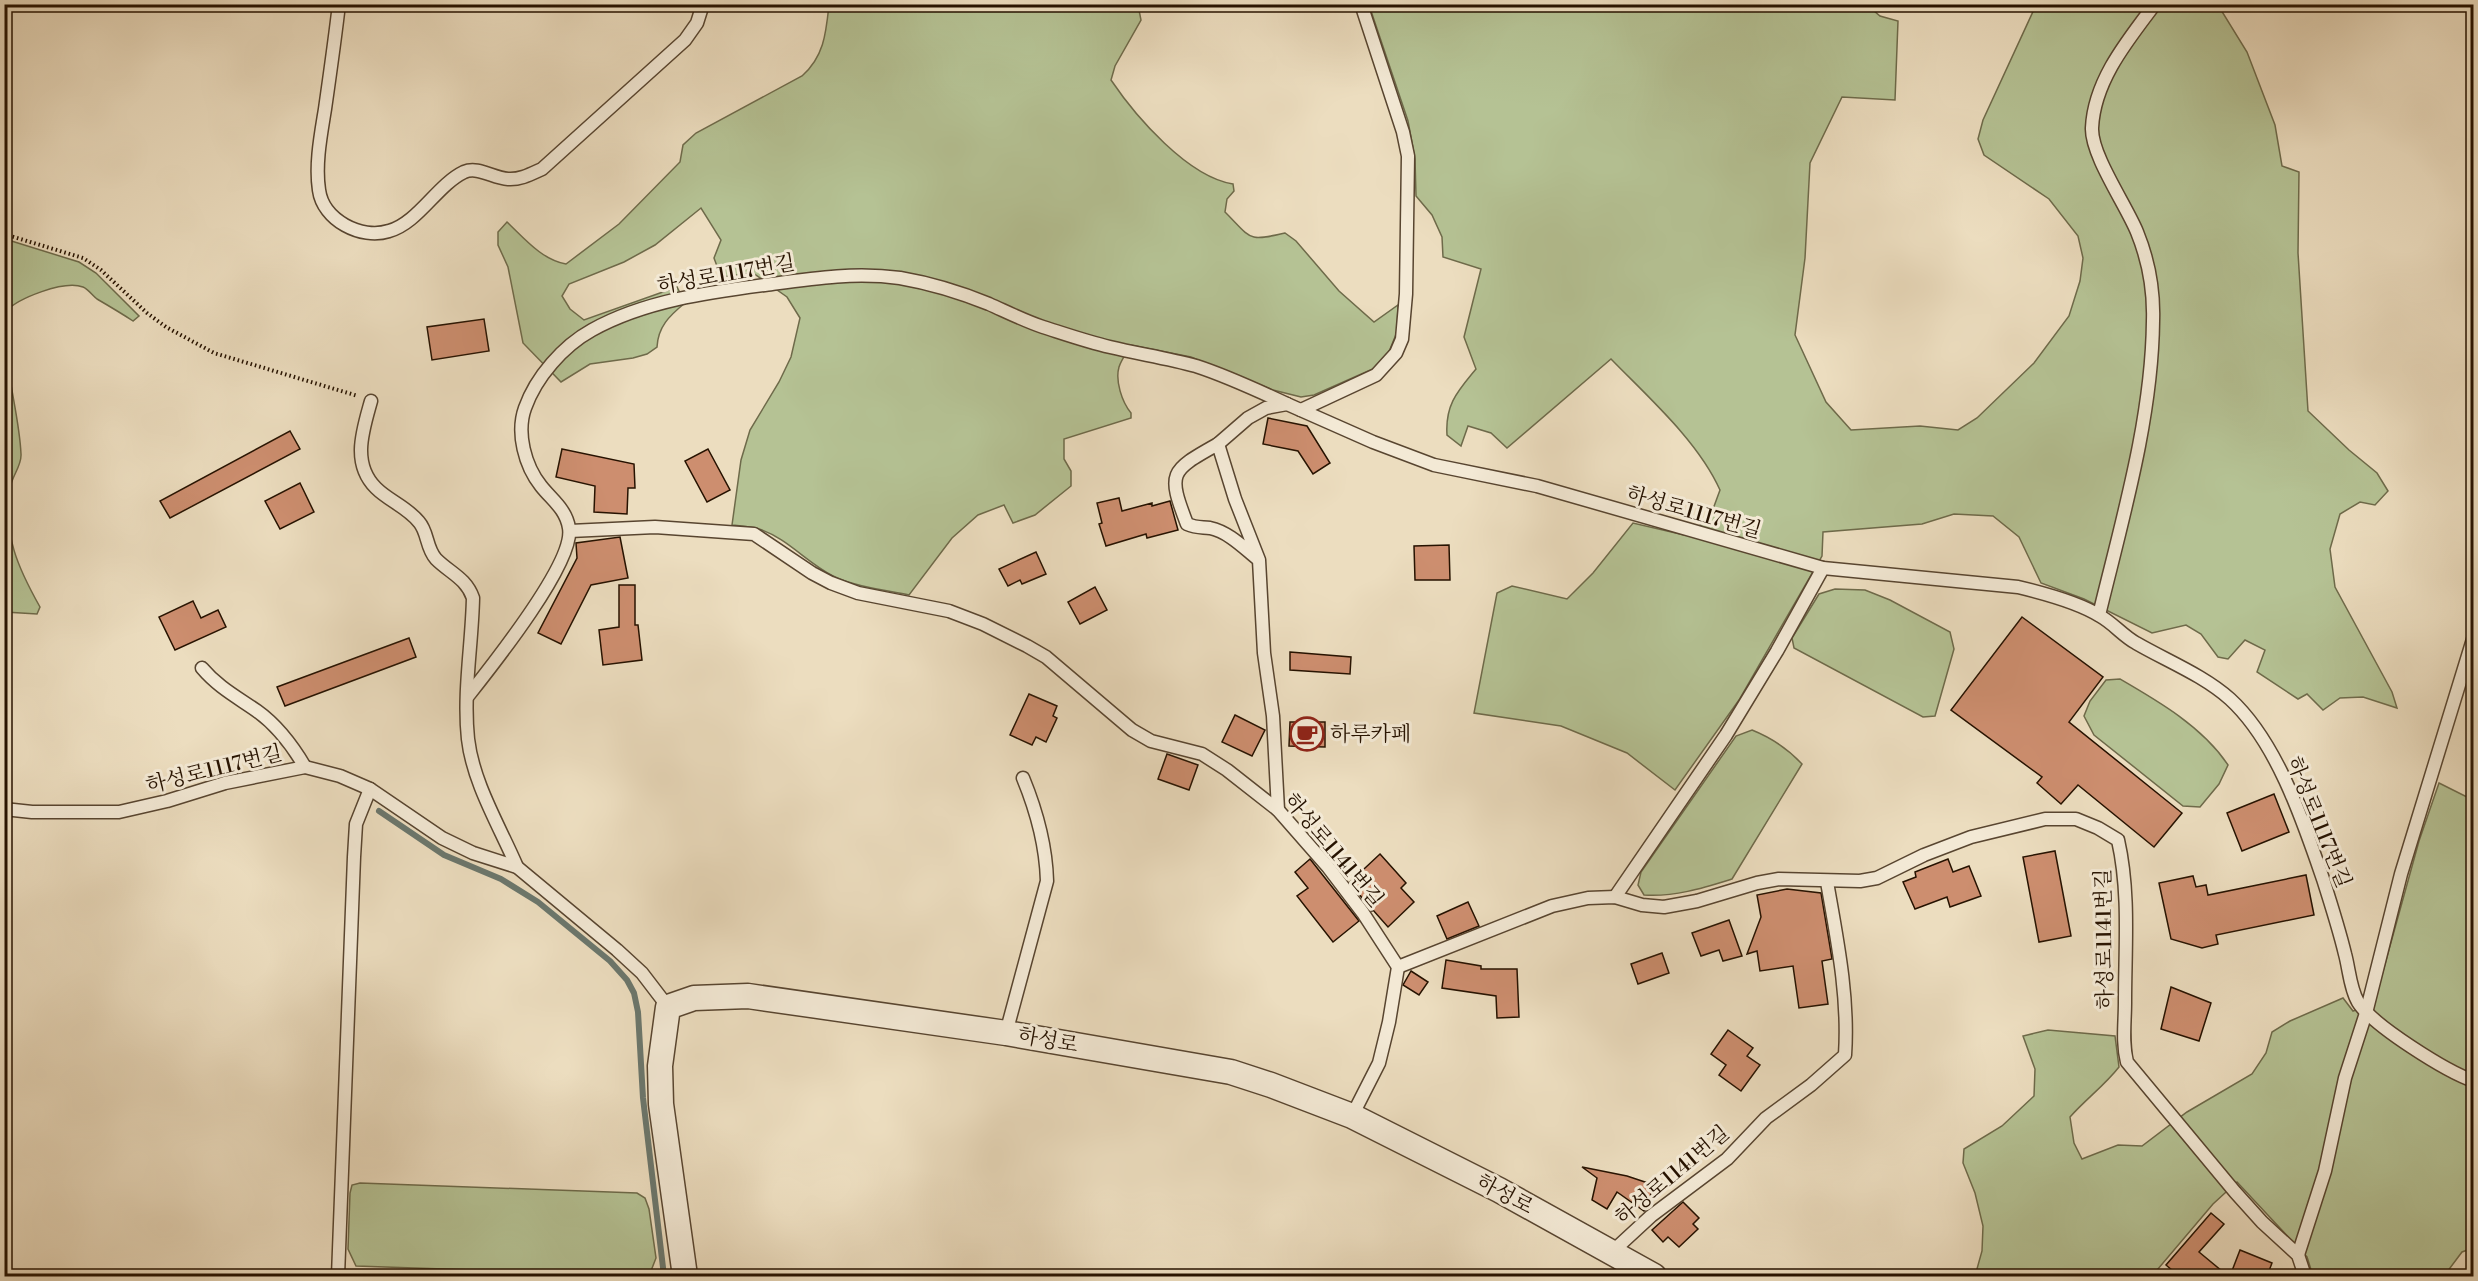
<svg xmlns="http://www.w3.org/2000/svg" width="2478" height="1281" font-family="'Libre Bodoni','Noto Serif KR',serif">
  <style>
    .green { fill: #b5c294; stroke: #6e6a4a; stroke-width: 1.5 }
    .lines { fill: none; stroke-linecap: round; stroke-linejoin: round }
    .stream { stroke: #6b776d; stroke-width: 6 }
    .building { fill: #cd8e6f; stroke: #261200; stroke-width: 1.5 }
    .service-casing { stroke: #584530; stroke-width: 15 }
    .minor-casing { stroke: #584530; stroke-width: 27 }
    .path { stroke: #261200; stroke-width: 4; stroke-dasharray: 1.5 3; stroke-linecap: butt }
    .service { stroke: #f3e9d5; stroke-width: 12 }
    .minor { stroke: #f3e9d5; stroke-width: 24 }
    .labels { text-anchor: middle; stroke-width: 6; stroke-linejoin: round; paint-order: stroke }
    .street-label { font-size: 21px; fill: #261200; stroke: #f3e9d5 }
    .poi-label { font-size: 21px; fill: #261200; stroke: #f3e9d5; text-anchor: start }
  </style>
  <rect width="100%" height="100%" fill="#ecddbf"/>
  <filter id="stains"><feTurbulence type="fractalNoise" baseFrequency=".00333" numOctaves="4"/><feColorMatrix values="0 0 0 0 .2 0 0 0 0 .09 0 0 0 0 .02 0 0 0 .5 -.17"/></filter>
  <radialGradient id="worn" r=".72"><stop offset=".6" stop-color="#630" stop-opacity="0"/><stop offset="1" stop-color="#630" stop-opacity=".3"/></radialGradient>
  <g class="green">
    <path d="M1866,4L1880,16L1898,21L1895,100L1842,97L1810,163L1805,258L1795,335L1826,402L1851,430L1920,426L1958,430L1977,418L2034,363L2069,316L2080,281L2083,258L2078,236L2049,199L1984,155L1978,139L1983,120L2036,5H2218L2247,52L2275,125L2282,166L2299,172L2298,253L2308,411L2349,450L2377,473L2388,491L2375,505L2360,502L2340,514L2330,549L2335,587L2392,692L2397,708L2363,697L2340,698L2323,710L2307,694L2298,699L2257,672L2265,650L2245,640L2228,659L2218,657L2201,634L2186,625L2152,633L2084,599L2041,583L2019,537L1993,516L1954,514L1922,524L1823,532L1822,556L1739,700L1675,790L1627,753L1561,726L1474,713L1497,593L1512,586L1567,599L1593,573L1633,523L1684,535L1709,520L1720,490C1698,441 1648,397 1611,359L1507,448L1491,433L1468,426L1461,446L1447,435C1445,404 1458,391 1476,369L1464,337L1481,269L1443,257L1442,237L1432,215L1416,196L1415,159L1408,121L1369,5Z"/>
    <path d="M829,5H1138L1141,20L1115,66L1111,80C1136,117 1188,177 1233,184L1234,191L1227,199L1225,212C1252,239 1247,242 1285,233L1296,241L1339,291L1374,322L1398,305L1397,332L1386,359L1375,368L1314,395L1301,397L1273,390L1191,357L1131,345C1127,352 1121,360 1119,367C1115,381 1122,402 1131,413V418L1064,439V459L1071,471V486L1035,515L1013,523L1004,505L978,515L952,538L909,595C884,590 856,587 833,576C807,563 787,538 759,529C751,526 740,526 732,525L741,460L750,430L779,382L791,357L800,318L787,297L753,273L721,277L714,258L721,240L701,208L655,245L624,262L569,284L562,296L570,309L584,320L677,287L685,303C669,316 658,327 657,347L647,354L633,358L590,364L561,382L523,343L508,267L498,245V232L507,222C524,238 542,260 566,264L619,224L680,162L683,145L696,133L802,76C824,57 826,33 829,5Z"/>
    <path d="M5,239L79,262L96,273L139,316L133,321C121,313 109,306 97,299C92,295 88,289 83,287C64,280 18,298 5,312C6,336 6,361 11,385C15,408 20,431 21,454C22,466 11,477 10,489C3,535 18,568 40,607L37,614L5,612Z"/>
    <polygon points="1835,589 1865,590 1890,600 1950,632 1954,649 1935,716 1923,717 1794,648 1792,638 1819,594"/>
    <path d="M2120,679C2158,701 2203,727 2228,765L2219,784L2200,807L2183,806L2094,735L2084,716L2090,701L2106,680Z"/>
    <path d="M1752,730C1772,738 1787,748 1802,764L1732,879C1703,888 1675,897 1644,895L1638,885L1641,872L1736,736Z"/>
    <path d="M2439,783L2473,800V1248L2462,1252L2444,1276H2313L2307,1257L2237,1182L2213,1204L2152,1276H1975L1982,1251L1983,1226L1975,1193L1963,1163L1964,1149L2002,1126L2034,1096L2035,1069L2023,1036L2048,1030L2115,1036L2119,1067C2105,1085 2086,1099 2070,1117L2074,1143L2082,1159L2118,1145L2142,1146L2187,1112L2252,1074L2266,1053L2272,1032L2290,1021L2343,998L2353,1011L2374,1004L2419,841Z"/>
    <polygon points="360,1183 637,1193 645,1198 649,1209 656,1258 649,1276 356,1266 348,1249 350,1193 352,1185"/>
  </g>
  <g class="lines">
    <polyline class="stream" points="379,811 444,855 501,879 538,902 610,961 627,980 634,993 638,1012 643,1098 664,1276"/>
  </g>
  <g class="building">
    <polygon points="484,319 489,351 432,360 427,327"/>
    <polygon points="1268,418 1307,426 1330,463 1313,474 1298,451 1263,444"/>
    <polygon points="290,431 300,449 170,518 160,501"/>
    <polygon points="562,449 634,464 635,488 628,488 627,514 594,512 595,486 556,477"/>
    <polygon points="708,449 730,490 707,502 685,461"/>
    <polygon points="300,483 314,512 280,529 265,501"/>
    <polygon points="1119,498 1122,511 1152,503 1152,506 1170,501 1178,530 1147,538 1146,534 1106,546 1099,524 1102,523 1097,503"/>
    <polygon points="620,537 628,578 591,585 561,644 538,633 577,558 576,543"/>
    <polygon points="1449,545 1450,580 1415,580 1414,546"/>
    <polygon points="1036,552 1046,574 1022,584 1020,580 1008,586 999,569"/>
    <polygon points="619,585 635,585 635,625 638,625 642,660 603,665 599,630 619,627"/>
    <polygon points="1095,587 1107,610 1080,624 1068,602"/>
    <polygon points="193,601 201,618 218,610 226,627 175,650 159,617"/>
    <polygon points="2022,617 2103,677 2069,722 2182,813 2154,847 2078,785 2061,804 2037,783 2042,777 1951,710"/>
    <polygon points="409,638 416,657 285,706 277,687"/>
    <polygon points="1290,652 1351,657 1350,674 1290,670"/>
    <polygon points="1029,694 1057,706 1053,716 1057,718 1046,742 1036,737 1032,745 1010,735"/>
    <polygon points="1235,715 1265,730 1252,756 1222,742"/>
    <polygon points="1290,722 1325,722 1325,747 1289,746"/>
    <polygon points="1167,754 1198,765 1189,790 1158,779"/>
    <polygon points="2274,794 2289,832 2242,851 2227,813"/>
    <polygon points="2055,851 2071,936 2039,942 2023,857"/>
    <polygon points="1380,854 1406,883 1401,888 1414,902 1388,927 1373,910 1372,911 1350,882"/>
    <polygon points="1310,859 1359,921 1333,942 1297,896 1308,888 1295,872"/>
    <polygon points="1948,859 1953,872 1969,866 1981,896 1950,907 1947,897 1915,909 1903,882 1916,877 1915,872"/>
    <polygon points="2306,875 2314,915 2216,935 2218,944 2202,948 2171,939 2159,883 2193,876 2196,887 2206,885 2208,895"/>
    <polygon points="1787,889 1821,893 1832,959 1822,961 1828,1004 1799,1008 1793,966 1760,971 1757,951 1747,954 1761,917 1757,895"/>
    <polygon points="1468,902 1479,926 1447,939 1437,916"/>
    <polygon points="1729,920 1742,956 1723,961 1719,950 1701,956 1692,933"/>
    <polygon points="1662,953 1669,973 1638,984 1631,964"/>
    <polygon points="1446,960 1481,966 1481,969 1517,969 1519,1017 1497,1018 1496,996 1442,988"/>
    <polygon points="1411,971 1428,982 1419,995 1403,985"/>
    <polygon points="2171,987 2211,1003 2199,1041 2161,1029"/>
    <polygon points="1728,1030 1753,1048 1747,1056 1760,1065 1741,1091 1719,1075 1726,1065 1711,1054"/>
    <polygon points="1582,1167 1627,1176 1654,1185 1646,1209 1644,1211 1617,1192 1607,1209 1592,1200 1597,1178"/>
    <polygon points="1683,1202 1699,1218 1693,1224 1698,1229 1679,1247 1668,1237 1663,1242 1652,1230"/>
    <polygon points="2211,1213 2224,1224 2199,1252 2228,1276 2179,1276 2166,1265"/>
    <polygon points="2240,1250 2272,1263 2267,1276 2230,1276"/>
  </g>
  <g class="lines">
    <g class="service-casing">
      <g id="service">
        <path d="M339,4C335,39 330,74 325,109C321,134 315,164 319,190C323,220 361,240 389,231C418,223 437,185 464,172C478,166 493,178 508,179C520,180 531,174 542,169L685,40L697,23L703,4"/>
        <path d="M371,401C363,430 351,463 376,488C389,501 407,507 419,522C428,532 426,548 436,559C450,573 466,578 473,598C472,645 463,692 468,739C473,783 500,827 517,867"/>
        <polyline points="1301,410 1376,375 1396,353 1402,339 1406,294 1408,156 1403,132 1361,4"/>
        <path d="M1218,444L1248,418L1266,408L1287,404L1373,442L1434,465L1537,486L1823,568L2018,587C2043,593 2078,602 2100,616C2113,623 2123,636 2136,643C2167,661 2203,675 2230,699C2277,742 2303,821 2323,879C2331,904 2339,929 2345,954C2349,968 2350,989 2358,1002C2372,1025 2447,1072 2474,1081"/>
        <polyline points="570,531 655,527 754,534 812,573 831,583 858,593 949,611 983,624 1027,646 1046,657 1132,730 1151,741 1202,754 1227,770 1278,810 1328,867 1363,913 1398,967 1389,1022 1379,1063 1352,1116"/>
        <path d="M1259,560L1235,499L1218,444C1170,471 1167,472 1187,524C1196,528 1201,527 1210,528C1229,532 1244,548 1259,560L1264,653L1273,716L1278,810"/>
        <path d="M2099,615C2122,520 2152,419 2153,321C2154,291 2148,259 2137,232C2126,205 2091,155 2092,128C2094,81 2127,41 2155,4"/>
        <path d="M202,668C218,687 237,697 257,711C278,726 292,745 305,767"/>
        <path d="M468,696C491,667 575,562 569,528C566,509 552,500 541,486C525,466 516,433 525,408C536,377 563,346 592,330C646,300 711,292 772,284C815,278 856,272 900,278C929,283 962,293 989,304C1007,312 1025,321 1043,327C1065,334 1088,342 1110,347C1139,354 1167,358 1196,366C1227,376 1257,390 1287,404"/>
        <polyline points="4,809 32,812 119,812 167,801 225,783 305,767 340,776 370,789 442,838 473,853 517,867 617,950 642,973 668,1007"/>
        <polyline points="1615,897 1726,735 1777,651 1823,568"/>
        <path d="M1398,967L1552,906L1588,898L1615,897L1642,905L1664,907L1697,901L1757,883L1779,879L1860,881L1877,878L1924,855L1971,837L2045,819H2076L2098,828L2118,840C2130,893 2125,948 2125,1002C2125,1023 2122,1042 2127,1062L2235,1192L2262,1222L2298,1255L2305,1276"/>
        <path d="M1006,1033L1047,881C1046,844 1037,812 1023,778"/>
        <path d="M1612,1252L1651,1216L1727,1159L1766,1118L1811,1085L1845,1055C1849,997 1837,939 1827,882"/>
        <polyline points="2298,1255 2325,1171 2345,1078 2366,1013 2401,874 2474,636"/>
        <polyline points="338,1276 354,857 356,824 370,789"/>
      </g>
    </g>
    <g class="minor-casing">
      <polyline id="minor" points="685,1276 661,1104 660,1066 668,1007 694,998 748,996 1006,1033 1231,1072 1271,1085 1352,1116 1499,1190 1654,1276"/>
    </g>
    <polyline class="path" points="4,234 83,258 101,270 147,313 166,327 214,353 358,396"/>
    <use href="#service" class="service"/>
    <use href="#minor" class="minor"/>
  </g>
  <defs>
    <g id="cafe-ring" transform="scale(1.725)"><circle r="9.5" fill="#f3e9d5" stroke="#8f2418" stroke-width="1.5"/><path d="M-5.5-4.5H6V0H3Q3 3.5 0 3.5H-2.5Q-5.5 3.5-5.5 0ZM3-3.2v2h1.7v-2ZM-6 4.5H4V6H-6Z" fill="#8f2418"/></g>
  </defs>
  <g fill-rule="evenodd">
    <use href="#cafe-ring" x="1307" y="734"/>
  </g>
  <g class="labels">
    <g class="street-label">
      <text transform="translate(726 274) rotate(-10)" y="7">하성로1117번길</text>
      <text transform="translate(1694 512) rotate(16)" y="7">하성로1117번길</text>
      <text transform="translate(214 769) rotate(-14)" y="7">하성로1117번길</text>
      <text transform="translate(2319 822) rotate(68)" y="7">하성로1117번길</text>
      <text transform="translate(1334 850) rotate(50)" y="7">하성로1141번길</text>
      <text transform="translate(2104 939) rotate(-91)" y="7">하성로1141번길</text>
      <text transform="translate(1048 1040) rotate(10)" y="7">하성로</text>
      <text transform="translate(1672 1175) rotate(-40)" y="7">하성로1141번길</text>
      <text transform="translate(1505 1194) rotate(28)" y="7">하성로</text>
    </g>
    <g class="poi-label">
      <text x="1330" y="741">하루카페</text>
    </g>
  </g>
  <rect width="2478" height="1281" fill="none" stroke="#ecddbf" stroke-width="24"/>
  <rect x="6" y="6" width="2466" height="1269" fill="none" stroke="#261200" stroke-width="3"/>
  <rect x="12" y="12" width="2454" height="1257" fill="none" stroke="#261200" stroke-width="1.5"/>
  <rect width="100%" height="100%" filter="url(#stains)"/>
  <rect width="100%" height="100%" fill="url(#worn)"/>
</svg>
